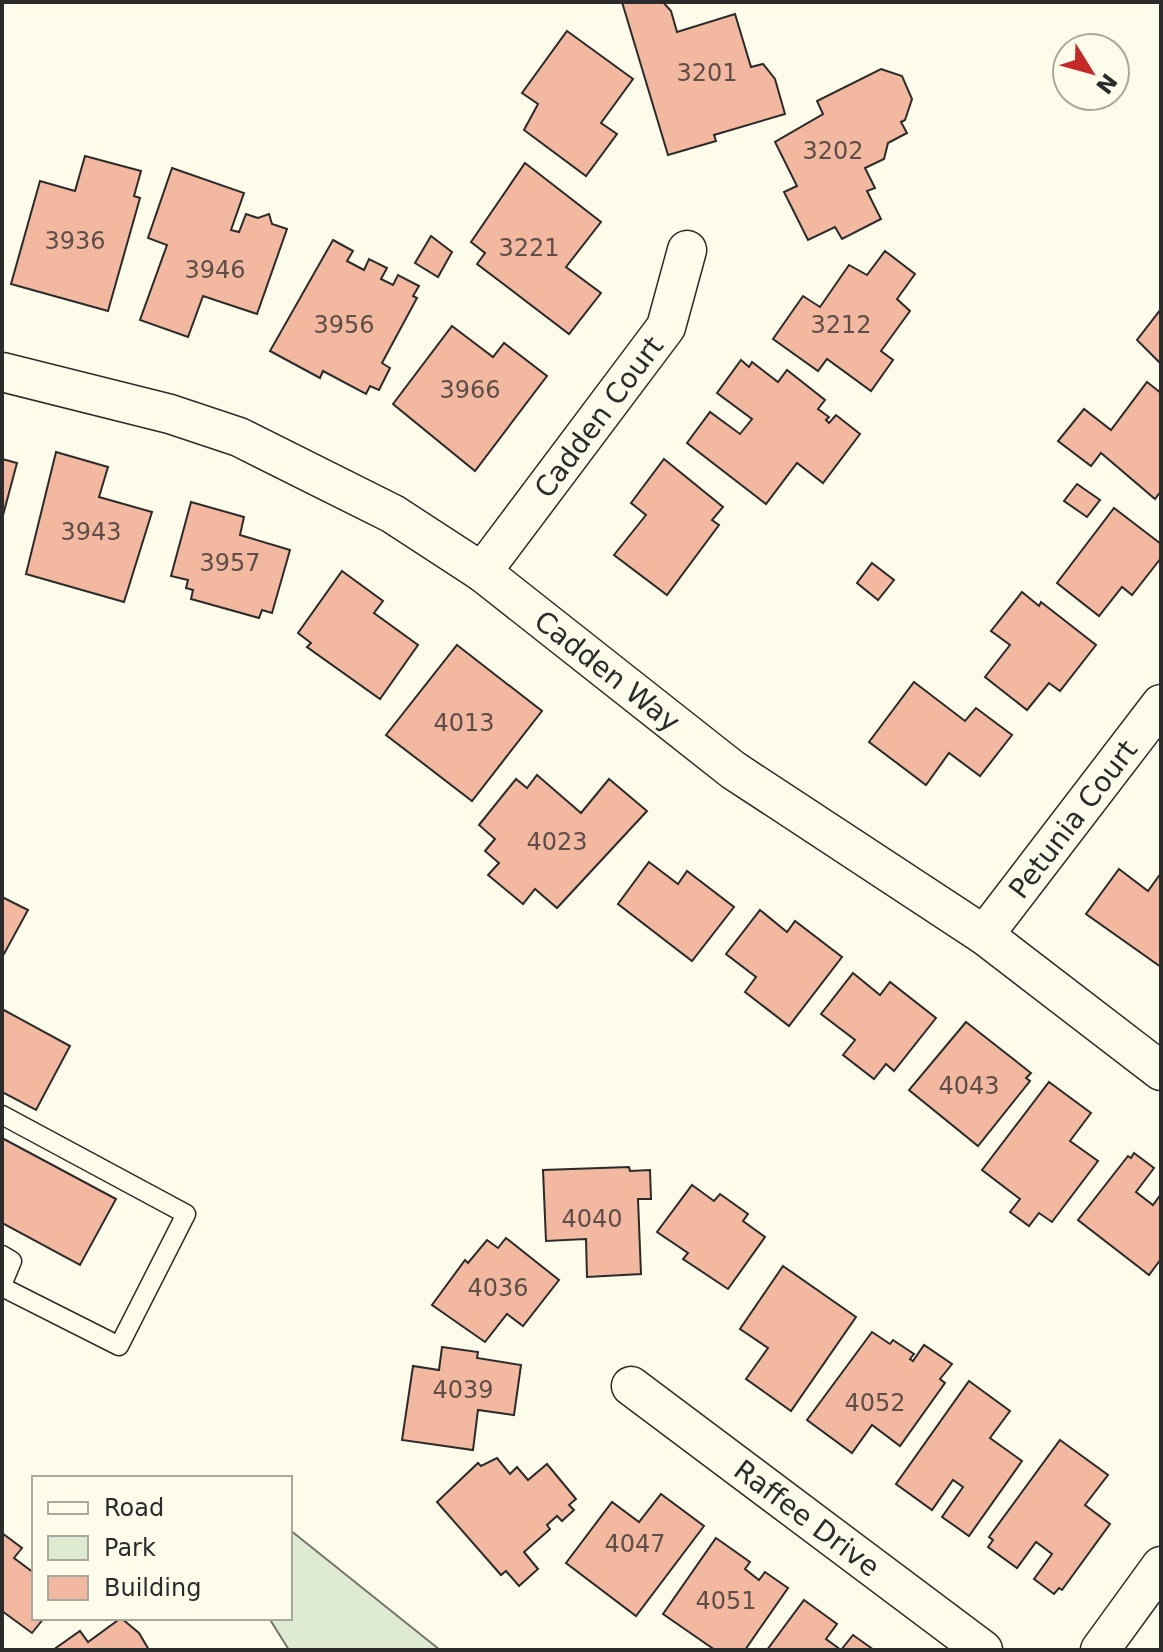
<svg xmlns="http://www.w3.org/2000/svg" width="1163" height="1652" font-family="'DejaVu Sans',sans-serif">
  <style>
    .green { fill: #deebd1; stroke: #74746e; stroke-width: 2 }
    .building { fill: #f2b8a0; stroke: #2b2b2b; stroke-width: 2 }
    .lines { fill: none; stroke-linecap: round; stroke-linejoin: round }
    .lane-casing { stroke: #2b2b2b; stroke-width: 21 }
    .street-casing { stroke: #2b2b2b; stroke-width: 41 }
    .lane { stroke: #fdfbea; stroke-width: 18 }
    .street { stroke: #fdfbea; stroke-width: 38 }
    .labels { text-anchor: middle; stroke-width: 6; stroke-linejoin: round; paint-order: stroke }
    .number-label { font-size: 24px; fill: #5d4e48 }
    .street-label { font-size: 28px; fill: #2b2b2b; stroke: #fdfbea }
  </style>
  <rect width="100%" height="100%" fill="#fdfbea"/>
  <polygon class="green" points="290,1530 440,1650 289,1650 269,1618 290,1618"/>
  <g class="building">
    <polygon points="622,2 663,2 671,11 677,32 735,14 751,67 763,64 775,79 785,114 714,135 716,141 668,155"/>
    <polygon points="567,31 633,79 601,123 617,134 586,176 524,130 538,104 522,93"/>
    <polygon points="881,69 902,76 912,99 905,120 901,122 907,133 888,143 884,159 865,168 875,188 867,191 881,219 842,239 835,227 808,240 784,192 797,186 775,142 823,114 817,101"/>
    <polygon points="85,156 141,171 134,196 140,198 108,311 11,284 40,181 75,191"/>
    <polygon points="525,163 601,222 566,267 601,293 569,334 477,264 485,253 471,242"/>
    <polygon points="172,168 244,193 231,230 239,232 246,214 258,218 269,214 272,224 287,229 257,314 203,296 188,337 140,320 167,245 148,238"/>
    <polygon points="431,236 452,252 438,277 415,263"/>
    <polygon points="333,240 353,251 347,261 364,270 369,259 387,268 381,279 393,285 398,275 419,286 413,296 417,298 382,363 390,368 379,390 370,386 366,394 323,371 320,378 270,351"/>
    <polygon points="885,251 915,274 897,299 910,311 881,351 893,360 871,391 827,359 818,371 773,339 803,296 820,307 849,265 867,275"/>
    <polygon points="1161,309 1161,364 1137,340"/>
    <polygon points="452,326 493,357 504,343 547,376 475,471 393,404"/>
    <polygon points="741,360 749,367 752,362 778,382 787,370 825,400 818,409 829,417 826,420 829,423 836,415 860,434 823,483 797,463 766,504 687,443 710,412 740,434 752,419 717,393"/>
    <polygon points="1147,382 1161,393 1161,491 1155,499 1101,453 1091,466 1058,441 1084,409 1111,430"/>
    <polygon points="56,452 108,467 99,497 152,512 124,602 26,574"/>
    <polygon points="2,459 17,463 2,519"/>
    <polygon points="664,459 723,507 712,520 719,525 667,595 614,555 646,515 631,503"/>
    <polygon points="1077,484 1100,500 1087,517 1064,501"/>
    <polygon points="191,502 244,517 240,535 290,550 272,613 262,610 259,618 191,599 193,590 186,588 188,580 171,576"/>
    <polygon points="1114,508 1161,544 1161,558 1132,595 1122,587 1099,616 1057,583"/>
    <polygon points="872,563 894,580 878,600 857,583"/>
    <polygon points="342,571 383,601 374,613 418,645 380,699 307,647 311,643 298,633"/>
    <polygon points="1022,592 1039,606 1041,602 1096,645 1060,691 1049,683 1027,710 985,677 1010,645 991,631"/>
    <polygon points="457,645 542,711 472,801 386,735"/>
    <polygon points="914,682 965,721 976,708 1012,735 980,776 949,753 926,785 869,742"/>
    <polygon points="537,775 581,813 609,779 647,811 557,908 535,889 523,904 488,875 499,863 485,851 495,839 479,825 516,779 527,788"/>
    <polygon points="649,862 678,884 687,871 734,907 692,961 618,904"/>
    <polygon points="1119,869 1148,891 1161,873 1161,967 1086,914"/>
    <polygon points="2,897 28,910 4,954 2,953"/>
    <polygon points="760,910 787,932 795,921 842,957 789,1026 745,992 756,977 726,954"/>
    <polygon points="853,973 880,995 890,982 936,1018 894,1071 886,1064 874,1079 843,1055 855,1040 821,1014"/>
    <polygon points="2,1009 70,1046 36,1110 2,1092"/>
    <polygon points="966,1022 1031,1073 1026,1078 1030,1081 978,1146 909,1090"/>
    <polygon points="1049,1082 1091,1113 1070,1141 1098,1161 1052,1222 1039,1213 1029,1226 1010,1212 1020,1199 982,1170"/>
    <polygon points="2,1138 116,1199 80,1265 2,1223"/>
    <polygon points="1134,1153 1154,1168 1136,1192 1153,1205 1161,1194 1161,1259 1149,1275 1078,1220 1128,1156 1131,1158"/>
    <polygon points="629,1167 630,1171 650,1170 651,1199 638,1199 641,1274 587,1277 586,1239 546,1241 543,1170"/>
    <polygon points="692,1185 714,1201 720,1194 748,1214 743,1221 765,1237 728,1289 683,1259 688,1253 657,1232"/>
    <polygon points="506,1238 559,1280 523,1326 507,1314 485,1342 432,1305 465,1260 468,1263 487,1240 498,1248"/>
    <polygon points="783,1266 856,1317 791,1411 746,1379 768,1348 740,1329"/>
    <polygon points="872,1332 890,1344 893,1340 914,1354 910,1359 913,1361 924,1345 952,1364 940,1379 945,1383 900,1446 872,1425 852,1453 807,1420"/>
    <polygon points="442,1347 478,1352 477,1358 521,1365 514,1415 478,1410 473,1450 402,1440 413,1366 439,1370"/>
    <polygon points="969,1381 1010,1411 990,1438 1022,1461 969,1536 942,1517 963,1487 953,1480 932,1510 896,1484"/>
    <polygon points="1060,1440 1108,1475 1085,1505 1110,1524 1062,1590 1059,1588 1054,1594 1034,1579 1052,1554 1036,1542 1017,1568 988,1547 993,1540 989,1537"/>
    <polygon points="497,1458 510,1474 517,1467 528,1480 547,1464 576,1499 569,1505 574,1510 562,1521 557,1516 547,1525 550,1529 524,1552 538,1569 519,1586 506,1571 501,1575 437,1502 478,1463 481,1466"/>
    <polygon points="661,1494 704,1526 636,1616 566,1563 612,1502 639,1522"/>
    <polygon points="2,1533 22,1548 14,1558 34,1573 34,1618 44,1618 32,1633 2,1611"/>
    <polygon points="716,1538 750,1562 745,1569 759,1580 765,1572 788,1588 745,1650 715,1650 663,1614"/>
    <polygon points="804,1600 837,1624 826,1639 841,1650 853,1635 874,1650 767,1650"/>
    <polygon points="121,1618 139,1633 149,1650 53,1650 80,1631 88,1642"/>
  </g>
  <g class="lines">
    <g class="lane-casing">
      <g id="lane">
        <polyline points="2,1115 186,1214 119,1346 2,1287"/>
        <polyline points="2,1255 12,1261 2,1285"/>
      </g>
    </g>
    <g class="street-casing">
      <g id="street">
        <path id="s1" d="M2,372L170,414L239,437L393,514L482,572L733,770L984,935L1161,1071"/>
        <path id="s2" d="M482,572L666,327L687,250"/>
        <path id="s3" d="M984,935L1161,704"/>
        <path id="s4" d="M631,1386L983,1650"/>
        <polyline points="1100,1650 1161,1566"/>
      </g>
    </g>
    <use href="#lane" class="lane"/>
    <use href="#street" class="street"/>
  </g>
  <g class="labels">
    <g class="number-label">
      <text x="707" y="81">3201</text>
      <text x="833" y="159">3202</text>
      <text x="75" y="249">3936</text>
      <text x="529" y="256">3221</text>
      <text x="215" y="278">3946</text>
      <text x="344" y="333">3956</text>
      <text x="841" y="333">3212</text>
      <text x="470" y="398">3966</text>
      <text x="91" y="540">3943</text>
      <text x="230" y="571">3957</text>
      <text x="464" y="731">4013</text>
      <text x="557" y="850">4023</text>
      <text x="969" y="1094">4043</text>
      <text x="592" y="1227">4040</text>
      <text x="498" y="1296">4036</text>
      <text x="463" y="1398">4039</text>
      <text x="875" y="1411">4052</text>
      <text x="635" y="1552">4047</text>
      <text x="726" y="1609">4051</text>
    </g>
    <g class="street-label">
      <text dy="10" stroke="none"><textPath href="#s2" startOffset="194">Cadden Court</textPath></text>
      <text dy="10" stroke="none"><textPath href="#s1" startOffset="684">Cadden Way</textPath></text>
      <text dy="10" stroke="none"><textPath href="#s3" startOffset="146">Petunia Court</textPath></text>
      <text dy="10" stroke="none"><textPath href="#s4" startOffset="220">Raffee Drive</textPath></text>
    </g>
  </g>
  <rect width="1163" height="1652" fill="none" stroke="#2b2b2b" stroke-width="8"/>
  <rect x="32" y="1476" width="260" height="144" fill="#fdfbea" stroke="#a9a89e" stroke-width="2"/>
  <rect x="48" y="1502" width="40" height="12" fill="#fdfbea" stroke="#a9a89e" stroke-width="2"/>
  <text x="104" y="1516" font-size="24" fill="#2b2b2b">Road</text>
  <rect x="48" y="1536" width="40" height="24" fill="#deebd1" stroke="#a9a89e" stroke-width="2"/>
  <text x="104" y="1556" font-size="24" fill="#2b2b2b">Park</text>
  <rect x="48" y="1576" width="40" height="24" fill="#f2b8a0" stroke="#a9a89e" stroke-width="2"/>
  <text x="104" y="1596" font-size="24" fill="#2b2b2b">Building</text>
  <g transform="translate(1091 72) rotate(127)"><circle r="38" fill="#fdfbea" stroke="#a9a89e" stroke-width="2"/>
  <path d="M0-6L14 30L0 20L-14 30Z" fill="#c62828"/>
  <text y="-12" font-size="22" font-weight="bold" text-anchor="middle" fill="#2b2b2b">N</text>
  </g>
</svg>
